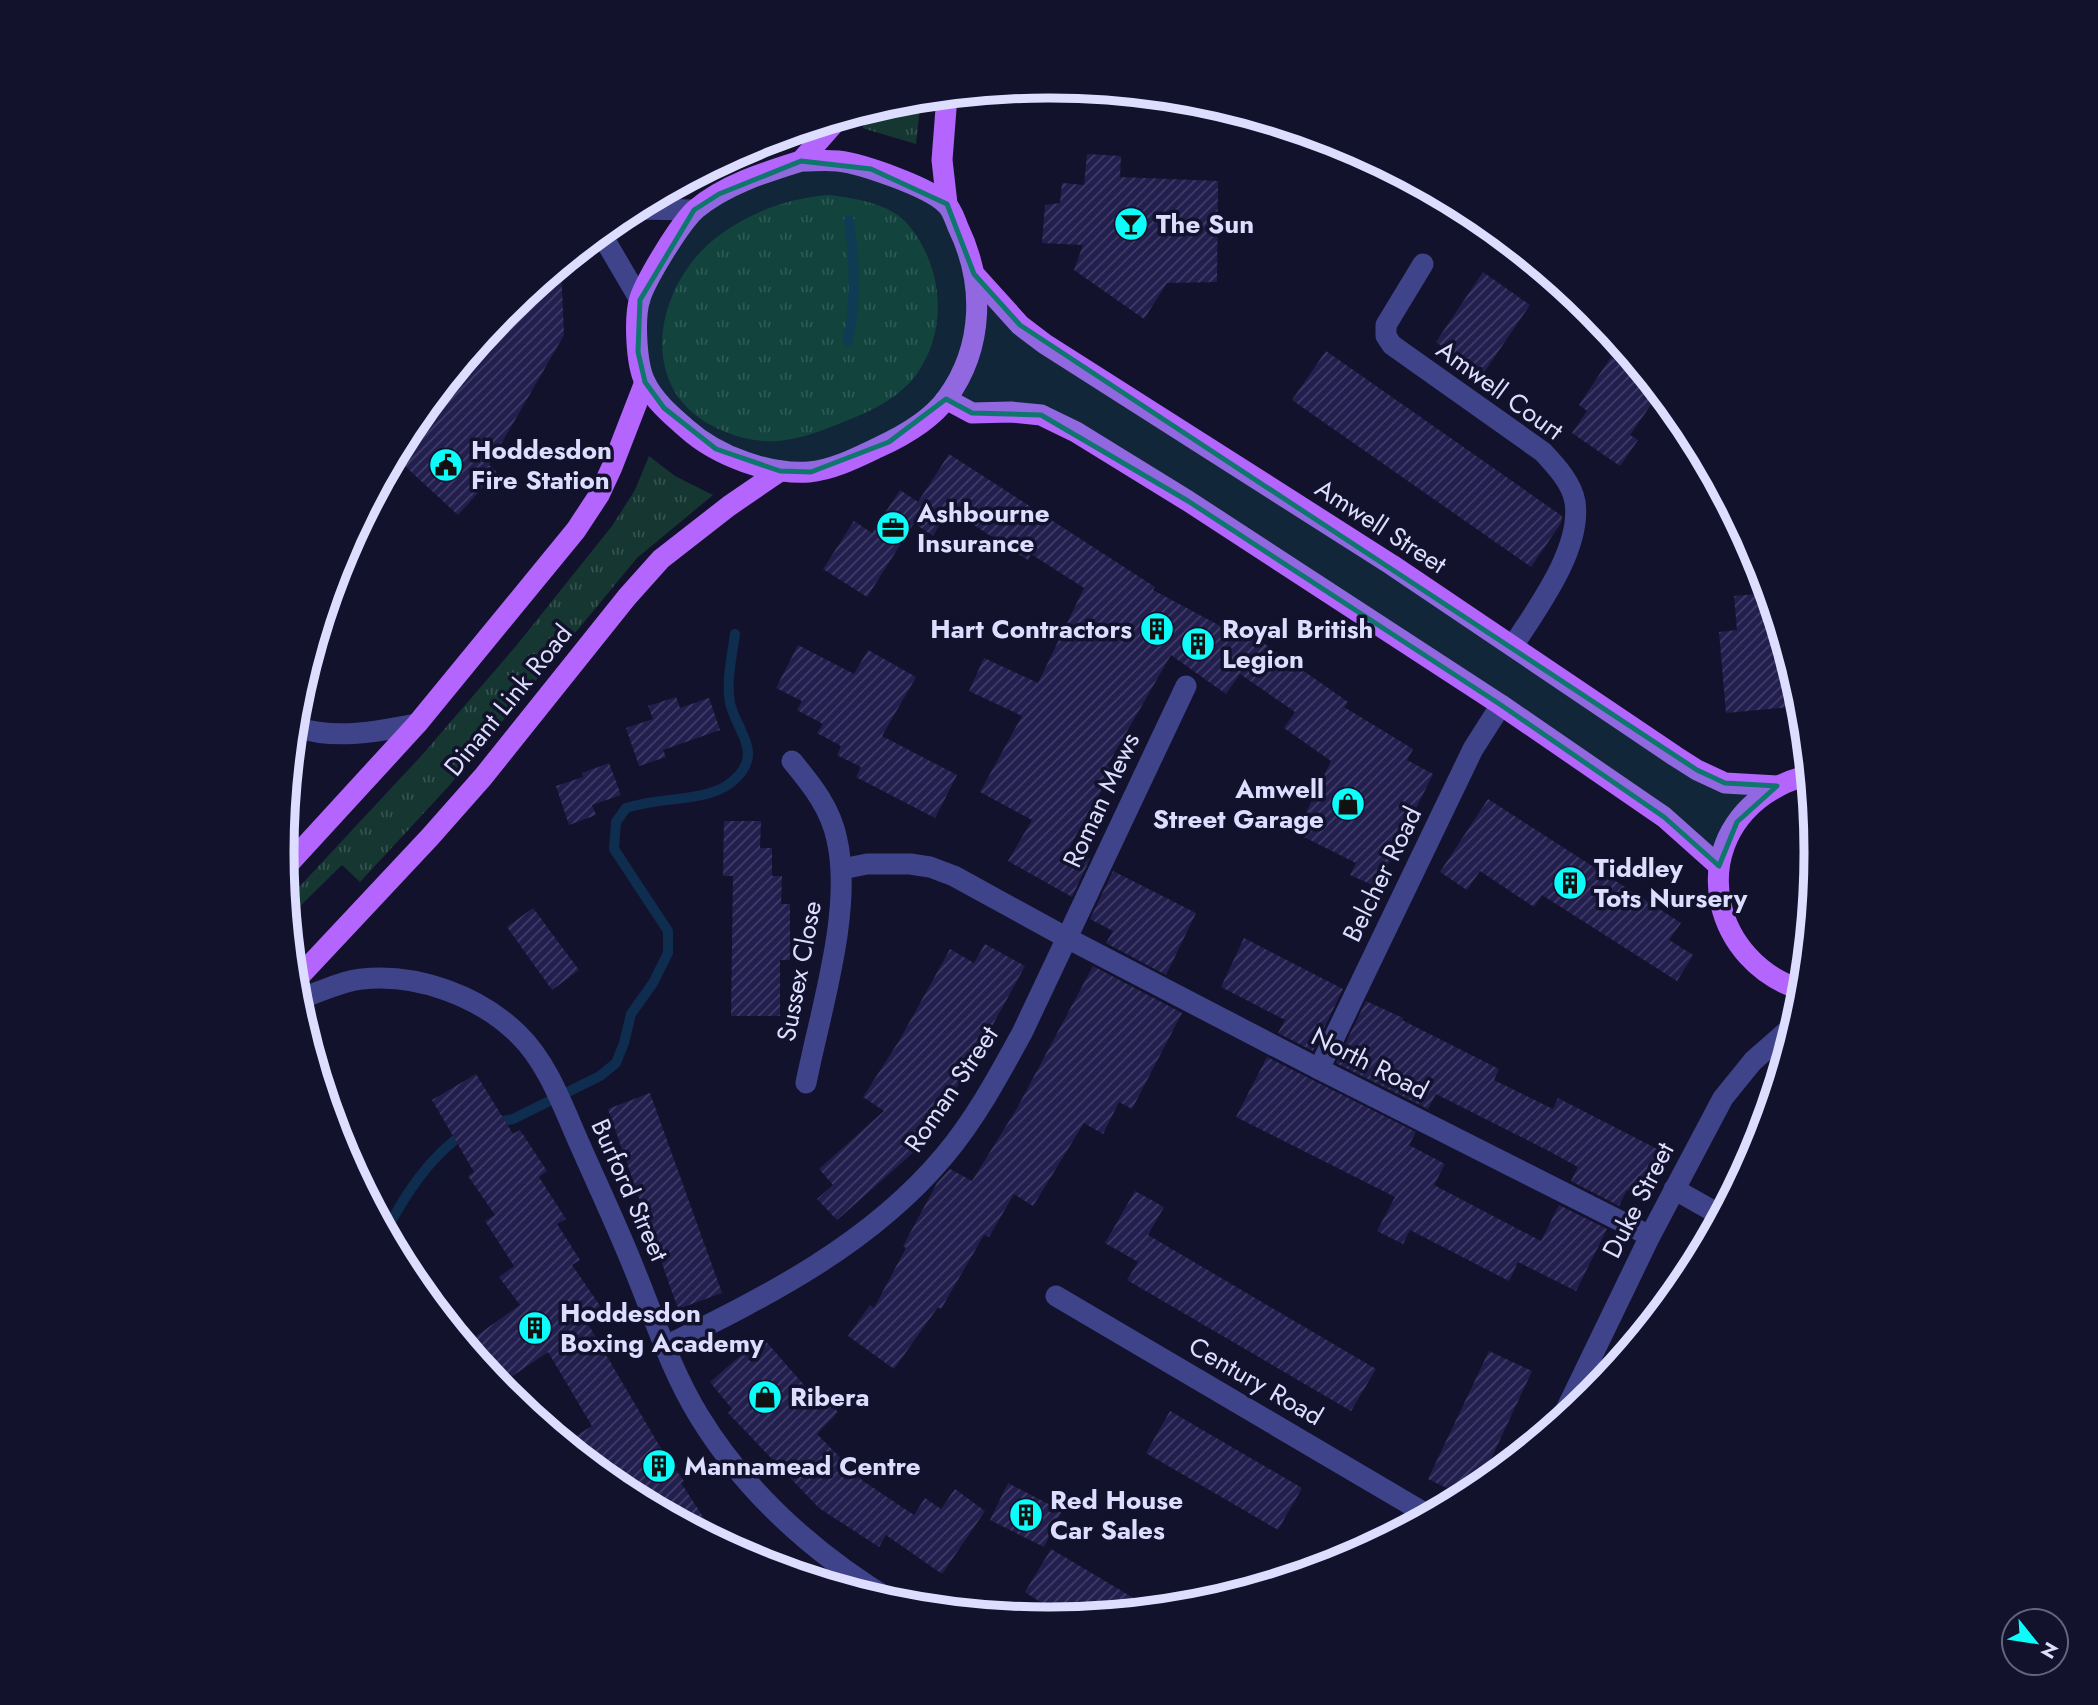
<svg xmlns="http://www.w3.org/2000/svg" width="2098" height="1705" font-family="Jost,sans-serif">
  <style>
    .grass { fill: url(#grass-tufts) }
    .lines { fill: none; stroke-linecap: round; stroke-linejoin: round }
    .stream { stroke: #0e2d4f; stroke-width: 10 }
    .building { fill: url(#building-hatch) }
    .minor { stroke: #3e438a; stroke-width: 21 }
    .major { stroke: #b365fd; stroke-width: 21 }
    .marked { fill: #0f766e; fill-opacity: 0.2; stroke: #0f766e; stroke-width: 5; stroke-linejoin: round }
    .labels { text-anchor: middle; stroke-width: 7; stroke-linejoin: round; paint-order: stroke }
    .poi-label { font-size: 26px; font-weight: bold; fill: #ddf; stroke: #13122c; text-anchor: start }
    .street-label { font-size: 26px; fill: #ddf; stroke: #13122c }
    .rim { fill: none; stroke: #ddf; stroke-width: 9 }
  </style>
  <defs>
    <pattern id="grass-tufts" width="24" height="20" patternUnits="userSpaceOnUse" patternTransform="scale(1.75)"><rect width="24" height="20" fill="#153631"/><path d="M3 7l-1-3M5 7V3M7 7l1-3M15 17l-1-3M17 17v-4M19 17l1-3" fill="none" stroke="#375350"/></pattern>
    <pattern id="building-hatch" width="6" height="6" patternUnits="userSpaceOnUse" patternTransform="scale(1.75)"><rect width="6" height="6" fill="#221e4d"/><path d="M-1 1l2-2M0 6l6-6M5 7l2-2" fill="none" stroke="#423e68"/></pattern>
  </defs>
  <rect width="100%" height="100%" fill="#13122c"/>
  <g class="grass">
    <path d="M921,98L916,144L862,128C885,103 886,102 921,98Z"/>
    <path d="M829,195C852,198 880,202 899,216C908,223 917,235 922,245C944,286 944,336 916,375C895,402 866,413 836,425C793,442 763,449 719,429C632,391 655,281 721,234C753,211 790,198 829,195Z"/>
    <polygon points="649,456 675,476 713,495 637,558 448,787 360,882 342,865 289,917 287,900 422,755 516,646 612,526 635,490"/>
  </g>
  <g class="lines">
    <g class="stream">
      <path d="M848,341C856,298 855,264 849,220"/>
      <path d="M493,1123L513,1119L600,1076L616,1063L624,1043L631,1014L653,983L668,953V931L614,849L616,822L626,808C653,799 682,801 710,793C731,787 755,767 746,743C742,729 733,717 730,703C726,681 732,656 735,634"/>
      <path d="M386,1231C406,1193 429,1158 464,1133"/>
    </g>
  </g>
  <g class="building">
    <polygon points="1087,154 1121,156 1120,177 1218,181 1217,282 1167,283 1144,319 1074,270 1083,245 1042,243 1045,205 1060,203 1062,183 1084,185"/>
    <polygon points="561,266 564,335 489,465 497,472 458,515 395,457 412,426 507,310"/>
    <polygon points="1483,272 1530,305 1483,374 1436,342"/>
    <polygon points="1326,351 1562,516 1561,523 1531,567 1292,400"/>
    <polygon points="1611,357 1654,387 1659,393 1630,435 1638,440 1620,466 1572,433 1587,411 1579,405"/>
    <polygon points="949,454 1155,587 1153,590 1237,635 1242,628 1348,702 1344,707 1413,749 1407,760 1433,774 1377,887 1350,875 1356,863 1296,833 1331,761 1284,728 1295,712 1240,674 1226,694 1171,655 1107,766 1113,770 1069,848 1090,859 1072,897 1008,861 1032,820 980,792 1022,716 969,691 984,658 1038,683 1084,588 1031,554 1028,560 949,509 933,536 914,523 867,597 823,569 854,521 872,533 900,490 918,502"/>
    <polygon points="1768,593 1801,706 1726,713 1719,632 1737,630 1734,596"/>
    <polygon points="798,645 854,674 868,650 916,677 882,736 957,775 935,818 856,777 861,767 837,755 841,746 817,733 823,724 797,710 802,701 776,688"/>
    <polygon points="676,697 680,708 709,698 720,730 663,750 666,757 639,766 626,728 653,719 648,706"/>
    <polygon points="609,763 621,795 592,805 596,815 569,825 556,786 583,777 582,773"/>
    <polygon points="1488,799 1681,923 1669,940 1693,955 1677,981 1542,895 1534,907 1480,871 1467,890 1440,872"/>
    <polygon points="724,821 761,821 760,848 772,848 772,876 782,876 781,904 790,904 790,960 780,960 780,1016 731,1016 733,876 723,876"/>
    <polygon points="1113,871 1196,913 1166,975 1106,943 1113,931 1090,919"/>
    <polygon points="533,908 579,970 552,990 507,927"/>
    <polygon points="1244,938 1343,989 1313,1051 1278,1033 1285,1020 1221,987"/>
    <polygon points="985,944 1025,966 968,1070 915,1151 837,1220 817,1199 833,1185 819,1169 884,1111 863,1097 899,1041 950,949 974,963"/>
    <polygon points="1093,966 1182,1013 1132,1109 1119,1102 1103,1134 1084,1123 1033,1206 1014,1194 989,1237 984,1235 941,1309 938,1307 894,1369 848,1336 870,1305 874,1308 906,1248 903,1246 937,1183 950,1169 972,1181 1016,1110"/>
    <polygon points="1366,1001 1403,1018 1402,1020 1499,1069 1494,1080 1553,1109 1558,1098 1663,1152 1640,1197 1627,1190 1619,1206 1571,1181 1578,1167 1545,1149 1436,1094 1428,1109 1336,1063"/>
    <polygon points="1267,1057 1416,1132 1409,1145 1445,1164 1434,1185 1541,1241 1559,1205 1607,1229 1576,1291 1518,1262 1509,1281 1410,1230 1403,1244 1377,1231 1395,1197 1236,1117"/>
    <polygon points="476,1074 513,1134 520,1130 547,1171 539,1177 566,1219 557,1224 580,1260 572,1265 605,1313 588,1324 663,1452 684,1481 681,1483 719,1541 623,1490 580,1455 571,1439 592,1426 548,1352 499,1385 465,1344 520,1305 499,1277 514,1266 485,1221 495,1215 468,1176 474,1172 432,1100"/>
    <polygon points="650,1093 722,1293 678,1309 608,1109"/>
    <polygon points="1135,1191 1164,1207 1148,1235 1376,1369 1351,1411 1127,1280 1138,1262 1105,1243"/>
    <polygon points="762,1337 811,1393 816,1389 838,1412 817,1434 863,1481 914,1515 925,1498 941,1509 955,1489 985,1511 942,1574 886,1535 879,1547 819,1508 728,1413 732,1409 710,1382"/>
    <polygon points="1489,1351 1532,1371 1477,1489 1464,1496 1428,1479"/>
    <polygon points="1170,1411 1302,1488 1278,1530 1146,1453"/>
    <polygon points="1008,1483 1062,1511 1044,1547 990,1520"/>
    <polygon points="1051,1549 1095,1575 1152,1609 1065,1618 1025,1592"/>
  </g>
  <g class="lines">
    <g class="minor">
      <polyline points="635,209 694,210"/>
      <polyline points="603,232 606,242 640,300"/>
      <path d="M1423,264L1386,325V336L1392,345L1543,452C1556,466 1572,483 1575,502C1582,549 1537,608 1513,646"/>
      <path d="M295,727C336,740 375,732 417,724"/>
      <path d="M792,761C812,785 831,809 837,840C853,910 820,1012 806,1083"/>
      <polyline points="842,869 867,864 910,864 930,867 954,876 1067,938 1319,1069 1650,1236"/>
      <path d="M297,1000C317,993 341,981 362,979C417,973 479,996 518,1034C548,1063 563,1107 580,1145C598,1186 618,1228 635,1271C655,1320 671,1370 699,1416C748,1496 817,1556 897,1604"/>
      <polyline points="1319,1069 1473,749 1501,705"/>
      <polyline points="1674,1189 1720,1215"/>
      <polyline points="1056,1296 1428,1515"/>
      <path d="M664,1347C767,1296 870,1245 945,1155C976,1118 999,1075 1022,1033L1186,686"/>
      <polyline points="1561,1420 1650,1236 1723,1098 1753,1061 1794,1025"/>
    </g>
    <g class="major">
      <path d="M801,161C814,161 826,160 838,161C863,164 929,187 946,204C952,209 955,220 958,227C985,283 984,347 947,398C931,420 903,436 879,447C858,457 833,470 809,472C769,475 717,456 687,429C672,416 654,401 645,382C636,364 634,317 640,298C647,278 680,223 696,209C726,184 766,172 801,161Z"/>
      <polyline points="801,161 838,119"/>
      <polyline points="947,204 942,160 947,96"/>
      <polyline points="974,274 1020,325 1045,344 1392,565 1675,756 1697,770 1725,783 1777,786"/>
      <polyline points="946,399 972,413 1011,412 1041,415 1076,432 1188,501 1501,705 1664,817 1719,866"/>
      <polyline points="284,869 417,724 576,530 599,495 612,467 645,382"/>
      <polyline points="295,981 430,837 483,777 627,597 661,559 729,506 780,471"/>
      <path d="M1802,990C1714,963 1686,851 1764,795C1778,786 1792,778 1808,777"/>
    </g>
  </g>
  <path class="marked" d="M801,161L871,169L947,204L974,274L1020,325L1697,770L1725,783L1777,786L1737,822L1719,866L1664,817L1501,705L1188,501L1041,415L972,413L946,399L889,442L811,472L780,471L716,449L664,408L645,382L638,352L640,300L694,210L719,194Z"/>
  <defs>
    <g id="bar-disc" transform="scale(1.75)"><circle r="9.5" fill="#0bfcf9" stroke="#13122c"/><path d="M-6-5H6L.8 .8V4.5H3.5V6h-7V4.5H-.8V.8Z" fill="#111"/></g>
    <g id="civic-disc" transform="scale(1.75)"><circle r="9.5" fill="#0bfcf9" stroke="#13122c"/><path d="M-.6-6.5H3V-4.5H.6V-3L4-1V1h2V6H-6V1h2V-1L-.6-3ZM-1.2 2.5V6h2.4V2.5Z" fill="#111"/></g>
    <g id="office-disc" transform="scale(1.75)"><circle r="9.5" fill="#0bfcf9" stroke="#13122c"/><path d="M-6-3h4V-5.5h4V-3h4V5H-6ZM-1-4.5V-3h2v-1.5ZM-6 0V1H6V0Z" fill="#111"/></g>
    <g id="building-disc" transform="scale(1.75)"><circle r="9.5" fill="#0bfcf9" stroke="#13122c"/><path d="M-4-6H4V6H1V3H-1V6H-4ZM-2.5-4.3h1.7v1.8h-1.7ZM.8-4.3h1.7v1.8H.8ZM-2.5-1h1.7V.8h-1.7ZM.8-1h1.7V.8H.8Z" fill="#111"/></g>
    <g id="shop-disc" transform="scale(1.75)"><circle r="9.5" fill="#0bfcf9" stroke="#13122c"/><path d="M-5-2.5h2.3a2.7 3.5 0 0 1 5.4 0H5L5.5 6h-11ZM-1.5-2.5h3a1.5 2.3 0 0 0-3 0Z" fill="#111"/></g>
  </defs>
  <g fill-rule="evenodd">
    <use href="#bar-disc" x="1131" y="224"/>
    <use href="#civic-disc" x="446" y="465"/>
    <use href="#office-disc" x="893" y="528"/>
    <use href="#building-disc" x="1157" y="629"/>
    <use href="#building-disc" x="1198" y="644"/>
    <use href="#shop-disc" x="1348" y="804"/>
    <use href="#building-disc" x="1570" y="883"/>
    <use href="#building-disc" x="535" y="1328"/>
    <use href="#shop-disc" x="765" y="1397"/>
    <use href="#building-disc" x="659" y="1466"/>
    <use href="#building-disc" x="1026" y="1515"/>
  </g>
  <g class="labels">
    <g class="poi-label">
      <text x="1156" y="233">The Sun</text>
      <text x="471" y="459">Hoddesdon<tspan x="471" dy="30">Fire Station</tspan></text>
      <text x="917" y="522">Ashbourne<tspan x="917" dy="30">Insurance</tspan></text>
      <text x="1132" y="638" text-anchor="end">Hart Contractors</text>
      <text x="1222" y="638">Royal British<tspan x="1222" dy="30">Legion</tspan></text>
      <text x="1324" y="798" text-anchor="end">Amwell<tspan x="1324" dy="30">Street Garage</tspan></text>
      <text x="1594" y="877">Tiddley<tspan x="1594" dy="30">Tots Nursery</tspan></text>
      <text x="560" y="1322">Hoddesdon<tspan x="560" dy="30">Boxing Academy</tspan></text>
      <text x="790" y="1406">Ribera</text>
      <text x="684" y="1475">Mannamead Centre</text>
      <text x="1050" y="1509">Red House<tspan x="1050" dy="30">Car Sales</tspan></text>
    </g>
    <g class="street-label">
      <text transform="translate(1500 390) rotate(36)" y="9">Amwell Court</text>
      <text transform="translate(1381 526) rotate(33)" y="9">Amwell Street</text>
      <text transform="translate(508 700) rotate(-51)" y="9">Dinant Link Road</text>
      <text transform="translate(1101 800) rotate(-65)" y="9">Roman Mews</text>
      <text transform="translate(1382 874) rotate(-64)" y="9">Belcher Road</text>
      <text transform="translate(799 971) rotate(-79)" y="9">Sussex Close</text>
      <text transform="translate(1370 1063) rotate(27)" y="9">North Road</text>
      <text transform="translate(951 1089) rotate(-56)" y="9">Roman Street</text>
      <text transform="translate(630 1190) rotate(66)" y="9">Burford Street</text>
      <text transform="translate(1638 1200) rotate(-63)" y="9">Duke Street</text>
      <text transform="translate(1256 1381) rotate(30)" y="9">Century Road</text>
    </g>
  </g>
  <path d="M0 0H2098V1705H0ZM1048 98H1050A754 754 0 0 1 1804 852V853A754 754 0 0 1 1050 1607H1048A754 754 0 0 1 294 853V852A754 754 0 0 1 1048 98Z" fill="#13122c" fill-rule="evenodd"/>
  <path class="rim" d="M1048 98H1050A754 754 0 0 1 1804 852V853A754 754 0 0 1 1050 1607H1048A754 754 0 0 1 294 853V852A754 754 0 0 1 1048 98Z"/>
  <g transform="translate(2035 1642) rotate(120)"><circle r="33" fill="#13122c" stroke="#646380" stroke-width="2"/>
  <path d="M0-5L12 26L0 18L-12 26Z" fill="#0bfcf9"/>
  <text y="-10" font-size="19" font-weight="bold" text-anchor="middle" fill="#ddddff">N</text>
  </g>
</svg>
